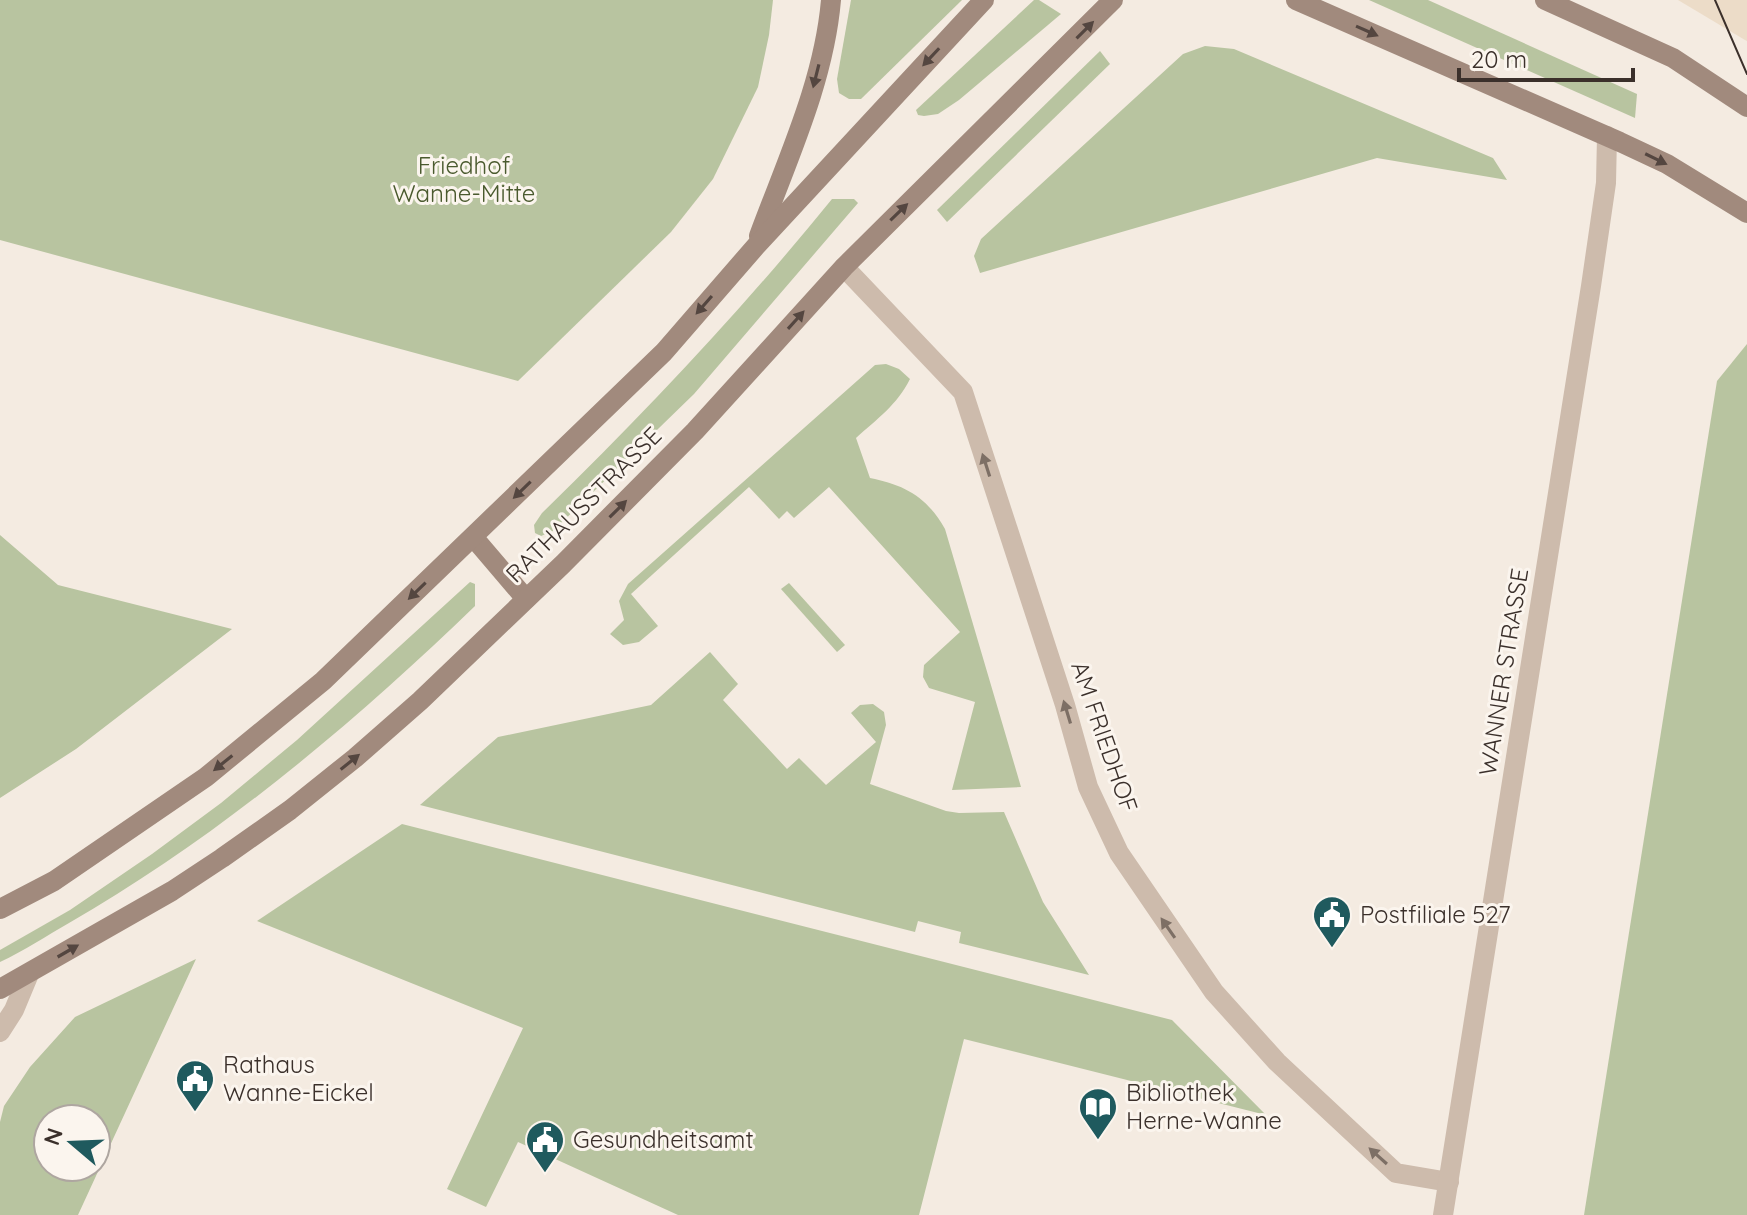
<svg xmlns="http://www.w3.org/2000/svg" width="1747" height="1215" font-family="Quicksand,sans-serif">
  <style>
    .green { fill: #b8c4a0; fill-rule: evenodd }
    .plaza { fill: #ecdcc8 }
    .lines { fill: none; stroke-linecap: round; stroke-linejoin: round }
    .street { stroke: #cdbbac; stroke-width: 20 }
    .secondary { stroke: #a18a7d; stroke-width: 20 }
    .tram { stroke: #3b302b; stroke-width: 2 }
    .oneway { fill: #544640 }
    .oneway2 { fill: #7d6f65 }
    .labels { text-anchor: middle; stroke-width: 6; stroke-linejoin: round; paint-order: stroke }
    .park-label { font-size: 24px; fill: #4a5a2e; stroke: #fbf5ee }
    .street-label { font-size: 24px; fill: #3b302b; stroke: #fbf5ee }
    .poi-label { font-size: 24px; fill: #3b302b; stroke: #fbf5ee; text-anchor: start }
  </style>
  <rect width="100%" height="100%" fill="#f4ebe1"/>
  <g class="green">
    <polygon points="0,0 773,0 769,35 758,87 713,179 671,232 518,381 0,240"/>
    <polygon points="851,0 962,0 861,99 849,99 839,93 837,79"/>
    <polygon points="1034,0 1039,0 1061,14 959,100 938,114 924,116 918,115 916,110"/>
    <polygon points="1369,0 1428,0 1637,94 1635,118"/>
    <polygon points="1205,46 1234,49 1493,158 1507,180 1377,158 980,273 974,256 981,239 1183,54"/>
    <polygon points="1100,51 1110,64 947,222 937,210"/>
    <path d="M832,199H854L858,203L694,394L553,531L541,536L535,533L534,525L542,513C646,412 741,311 832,199Z"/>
    <polygon points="1747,344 1747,1215 1584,1215 1717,381"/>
    <path d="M886,364L899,369L910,379C897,405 877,419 856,438L870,478C905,485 927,497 945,529L1021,787L952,790L975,702L929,688L923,677L924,665L960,632L829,487L794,518L787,511L779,519L749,487L631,594L658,626L639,642L623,645L610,634L624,620L619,601L628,584L875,365Z"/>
    <polygon points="0,535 58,585 232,629 76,749 0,798"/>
    <path d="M470,582L475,584V606C352,725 217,838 69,923C46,936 24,951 0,962V950L70,910L152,854L221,803L297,740Z"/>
    <polygon points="789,583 845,645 837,652 781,589"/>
    <polygon points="710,652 738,684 723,700 787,769 799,758 826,785 876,742 851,713 860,705 873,704 884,712 886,725 870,784 946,811 959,813 1004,812 1043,902 1089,975 959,943 961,932 918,921 915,932 420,805 498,737 651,705"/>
    <polygon points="402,824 1172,1020 1266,1115 964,1039 919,1215 678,1215 518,1142 486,1207 447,1189 523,1028 257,921"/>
    <path d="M196,959L78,1215H0V1122L4,1106L30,1067L75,1017ZM48,1119H96V1167H48Z"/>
  </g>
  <polygon class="plaza" points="1678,0 1747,0 1747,41 1745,40"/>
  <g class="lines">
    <g class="street">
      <polyline points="844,267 963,392 1065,705 1088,787 1119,853 1214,992 1277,1062 1396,1173 1449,1182"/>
      <polyline points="0,1032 14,1010 29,974"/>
      <polyline points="1443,1215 1591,286 1606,183 1607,136"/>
    </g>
    <g class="secondary">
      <polyline points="1296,0 1620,142 1667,164 1747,213"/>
      <polyline points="1545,0 1673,58 1747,107"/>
      <path d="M759,236C787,160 824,82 831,0"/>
      <polyline points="474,538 526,599"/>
      <polyline points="0,909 54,881 206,777 323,681 664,352 756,246 984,0"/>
      <polyline points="0,989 172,891 222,858 290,810 355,758 420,701 563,564 695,431 844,267 1113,0"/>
    </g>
    <polyline class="tram" points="1715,0 1747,74"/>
  </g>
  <defs><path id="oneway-solid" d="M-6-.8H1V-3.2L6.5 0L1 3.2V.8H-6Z" transform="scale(2)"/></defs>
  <g class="oneway">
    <use href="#oneway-solid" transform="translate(1085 30) rotate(-45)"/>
    <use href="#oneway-solid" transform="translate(1367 31) rotate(24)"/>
    <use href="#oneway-solid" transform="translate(931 57) rotate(133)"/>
    <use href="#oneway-solid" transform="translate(816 76) rotate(104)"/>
    <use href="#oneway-solid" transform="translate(1656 159) rotate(26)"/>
    <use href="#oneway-solid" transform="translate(899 212) rotate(-44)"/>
    <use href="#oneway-solid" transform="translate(704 305) rotate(131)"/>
    <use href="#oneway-solid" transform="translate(796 320) rotate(-48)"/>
    <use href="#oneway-solid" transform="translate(522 490) rotate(136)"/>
    <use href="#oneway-solid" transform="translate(618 509) rotate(-45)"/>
    <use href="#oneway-solid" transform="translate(417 591) rotate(136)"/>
    <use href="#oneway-solid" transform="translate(350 762) rotate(-39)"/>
    <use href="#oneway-solid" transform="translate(223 763) rotate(141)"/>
    <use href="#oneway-solid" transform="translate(68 951) rotate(-30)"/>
  </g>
  <g class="oneway2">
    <use href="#oneway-solid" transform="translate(986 465) rotate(-108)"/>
    <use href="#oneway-solid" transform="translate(1067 712) rotate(-107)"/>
    <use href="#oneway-solid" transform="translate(1168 928) rotate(-125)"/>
    <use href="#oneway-solid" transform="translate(1378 1156) rotate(-138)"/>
  </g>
  <defs>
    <g id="civic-pin" transform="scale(2)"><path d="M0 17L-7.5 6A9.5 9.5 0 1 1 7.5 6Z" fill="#1f5a5e" stroke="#fbf5ee"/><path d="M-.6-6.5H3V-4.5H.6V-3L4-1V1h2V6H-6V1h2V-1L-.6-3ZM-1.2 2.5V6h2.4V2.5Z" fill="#fff"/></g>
    <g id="library-pin" transform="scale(2)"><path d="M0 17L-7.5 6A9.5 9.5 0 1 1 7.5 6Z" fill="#1f5a5e" stroke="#fbf5ee"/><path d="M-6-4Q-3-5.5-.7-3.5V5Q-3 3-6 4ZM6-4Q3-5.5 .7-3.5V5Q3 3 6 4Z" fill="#fff"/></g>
  </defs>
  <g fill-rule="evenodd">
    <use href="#civic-pin" x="1332" y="915"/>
    <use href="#civic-pin" x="195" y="1079"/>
    <use href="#library-pin" x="1098" y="1107"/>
    <use href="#civic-pin" x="545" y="1140"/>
  </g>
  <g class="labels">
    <g class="park-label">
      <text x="464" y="174">Friedhof<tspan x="464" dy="28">Wanne-Mitte</tspan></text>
    </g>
    <g class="street-label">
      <text transform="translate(584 505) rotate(-45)" y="8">RATHAUSSTRASSE</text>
      <text transform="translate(1504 672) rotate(-81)" y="8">WANNER STRASSE</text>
      <text transform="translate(1104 737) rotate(71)" y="8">AM FRIEDHOF</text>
    </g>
    <g class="poi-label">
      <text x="1360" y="923">Postfiliale 527</text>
      <text x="223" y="1073">Rathaus<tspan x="223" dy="28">Wanne-Eickel</tspan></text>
      <text x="1126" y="1101">Bibliothek<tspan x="1126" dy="28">Herne-Wanne</tspan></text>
      <text x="573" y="1148">Gesundheitsamt</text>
    </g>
  </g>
  <g transform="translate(72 1143) rotate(289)"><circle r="38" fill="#fbf5ee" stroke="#aea6a0" stroke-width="2"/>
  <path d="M0-6L14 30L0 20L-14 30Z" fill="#1f5a5e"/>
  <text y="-12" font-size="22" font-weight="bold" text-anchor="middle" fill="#3b302b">N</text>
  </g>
  <path d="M1459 68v12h174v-12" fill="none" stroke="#3b302b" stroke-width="4"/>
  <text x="1471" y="68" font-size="24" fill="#3b302b" stroke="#fbf5ee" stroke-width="6" paint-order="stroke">20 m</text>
</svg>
